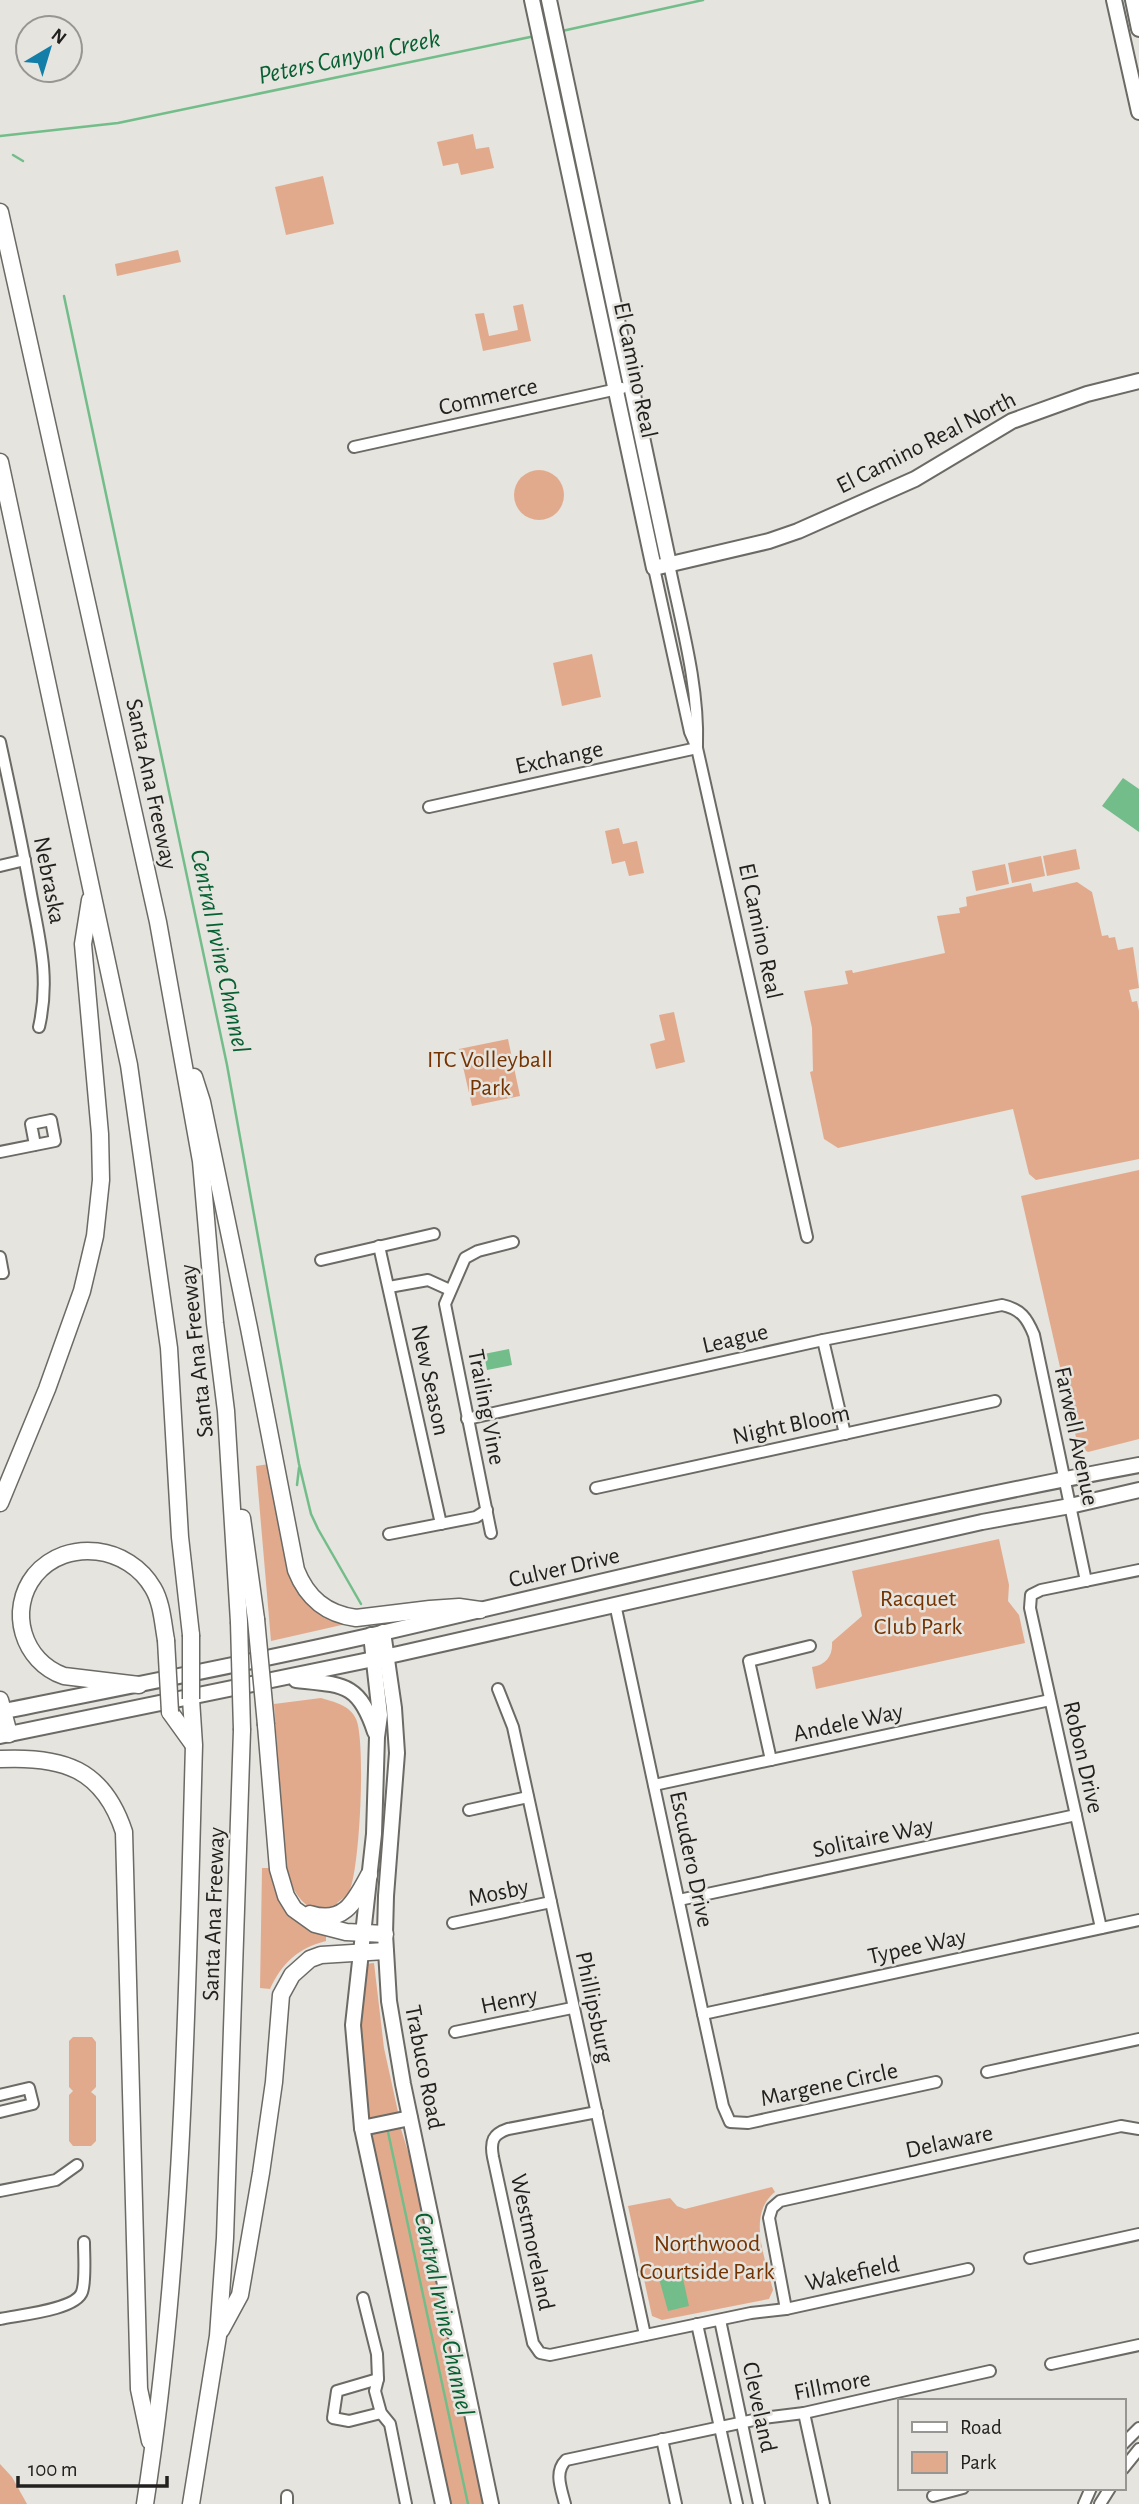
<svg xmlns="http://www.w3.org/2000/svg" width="1139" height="2504" font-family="'Alegreya Sans',sans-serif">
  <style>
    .green { fill: #e2aa8d }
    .water { fill: #73bd8a }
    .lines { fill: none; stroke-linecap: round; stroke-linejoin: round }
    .stream { stroke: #73bd8a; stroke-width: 2.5 }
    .minor-casing { stroke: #6b6a65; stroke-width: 14 }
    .major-casing { stroke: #6b6a65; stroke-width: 18 }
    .highway-casing { stroke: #6b6a65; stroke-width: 19 }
    .minor { stroke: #fff; stroke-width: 10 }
    .major { stroke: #fff; stroke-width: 14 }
    .highway { stroke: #fff; stroke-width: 16 }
    .highway-bridge-casing { stroke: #6b6a65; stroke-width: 19; stroke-linecap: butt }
    .highway-bridge { stroke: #fff; stroke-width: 16 }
    .labels { text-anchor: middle; stroke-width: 5; stroke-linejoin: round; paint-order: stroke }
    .street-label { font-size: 24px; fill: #22211f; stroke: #e5e4de }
    .park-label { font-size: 24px; fill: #743201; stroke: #e5e4de }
    .water-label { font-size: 26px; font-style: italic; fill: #076032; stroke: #e5e4de }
  </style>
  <rect width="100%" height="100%" fill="#e5e4de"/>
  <g class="green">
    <polygon points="473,134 476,149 489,147 494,168 461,175 458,163 443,166 437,142"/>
    <polygon points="323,176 334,224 286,235 275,187"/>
    <polygon points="178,250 181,262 117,276 115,264"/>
    <polygon points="523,304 531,341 483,351 475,314 484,313 489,336 518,330 513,306"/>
    <circle cx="539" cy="495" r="25"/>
    <polygon points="592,654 601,697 562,706 553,663"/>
    <polygon points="619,828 623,844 637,841 644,873 629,876 625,861 612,864 605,831"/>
    <polygon points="1076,849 1080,869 1047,876 1043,856"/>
    <polygon points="1041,856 1045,876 1012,883 1008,863"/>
    <polygon points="1005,864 1009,884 976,891 972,871"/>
    <polygon points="1077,882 1092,892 1102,936 1108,935 1109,938 1115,937 1118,950 1133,947 1139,988 1129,990 1132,1002 1137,1001 1139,1011 1139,1159 1036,1180 1029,1174 1013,1109 838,1148 824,1139 810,1072 813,1071 812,1028 804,991 848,984 845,971 852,970 853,973 945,953 937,916 960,913 959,908 967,906 966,897 1031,883 1033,892"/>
    <polygon points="674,1012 685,1062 656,1069 650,1044 665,1040 659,1015"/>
    <polygon points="508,1039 520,1096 472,1106 459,1049"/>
    <polygon points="1139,1170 1139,1439 1088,1452 1078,1446 1021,1196"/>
    <polygon points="269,1464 288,1564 346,1624 271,1641 256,1466"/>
    <path d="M999,1539L1009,1585L1008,1601L1019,1615L1025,1643L816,1689L812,1667C826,1665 833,1656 832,1642L862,1616L852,1571Z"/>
    <path d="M321,1698C334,1702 350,1705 356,1719C366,1740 360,1871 349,1892C346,1896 341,1900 337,1903L339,1906C310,1922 293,1894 286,1870L274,1704Z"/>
    <path d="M262,1868H269C277,1908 288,1920 326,1936V1941C298,1948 282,1963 270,1989L260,1988Z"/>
    <polygon points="374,1963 384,2048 398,2112 369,2120 361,2035 364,1964"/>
    <polygon points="73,2037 92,2037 96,2042 96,2087 91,2092 96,2096 96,2141 91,2146 73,2146 69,2141 69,2095 73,2091 69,2087 69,2041"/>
    <polygon points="399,2128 401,2129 415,2174 485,2504 452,2504 446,2489 371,2136 373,2133"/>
    <path d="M772,2187L775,2192C746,2215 766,2260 773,2290L769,2299L662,2320L652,2316L628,2206L670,2198L677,2206L685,2209Z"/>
    <polygon points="0,2464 12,2477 27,2504 0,2504"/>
  </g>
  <g class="water">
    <polygon points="1123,778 1139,789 1139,832 1102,806"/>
    <polygon points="509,1349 512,1365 487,1370 484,1354"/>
    <polygon points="683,2269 682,2274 689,2306 668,2311 658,2275"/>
  </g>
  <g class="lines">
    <g class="stream">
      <polyline points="562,31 703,0"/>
      <polyline points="0,136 118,123 535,36"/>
      <polyline points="13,155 23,161"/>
      <polyline points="64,296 227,1065 299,1464 311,1514 318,1529 361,1604"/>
      <polyline points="297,1485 299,1468"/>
      <polyline points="388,2132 468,2504"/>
    </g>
    <g class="minor-casing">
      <g id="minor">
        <polyline points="354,447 622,388"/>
        <path d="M669,564C681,623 699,685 697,745"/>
        <polyline points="654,568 690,732 697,748 807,1237"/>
        <path d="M0,742C11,793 22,843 31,894C40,942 50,979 39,1027"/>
        <polyline points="429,807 697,748"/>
        <polyline points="0,866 25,860"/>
        <polyline points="0,1152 55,1141 51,1120 31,1124 35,1145"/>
        <polyline points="379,1246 441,1524"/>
        <polyline points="0,1257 3,1273 0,1273"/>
        <polyline points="321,1260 434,1234"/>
        <polyline points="389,1287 428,1280 450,1290"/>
        <polyline points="823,1340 845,1434"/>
        <path d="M467,1419L823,1340L1002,1305C1021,1309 1027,1318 1034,1335L1086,1581"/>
        <polyline points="596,1488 995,1401"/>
        <polyline points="491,1533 445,1304 465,1258 478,1251 513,1242"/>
        <polyline points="389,1534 476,1517 487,1510"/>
        <polyline points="615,1604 703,2014 723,2106 730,2122 748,2123 936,2082"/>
        <polyline points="498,1689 513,1727 645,2335"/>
        <polyline points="771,1760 749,1661 810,1646"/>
        <polyline points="654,1785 1050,1700"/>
        <polyline points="469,1810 528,1797"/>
        <polyline points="679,1900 1076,1815"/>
        <polyline points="453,1923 551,1902"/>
        <polyline points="1101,1928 1030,1608 1031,1595 1041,1590 1139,1570"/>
        <polyline points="703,2014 1139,1920"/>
        <polyline points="455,2032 572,2008"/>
        <polyline points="987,2072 1139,2039"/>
        <polyline points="0,2095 29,2088 33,2104 0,2112"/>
        <path d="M597,2112L508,2129C493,2134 490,2141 493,2157L533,2343L540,2353L550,2355L751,2313L786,2309L968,2269"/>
        <polyline points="0,2191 56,2180 77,2165"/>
        <polyline points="1030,2258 1139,2234"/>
        <polyline points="363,2298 377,2354 378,2379 375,2391 381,2413 390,2424 406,2504"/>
        <polyline points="786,2309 769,2218 772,2208 780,2201 1121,2126 1139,2129"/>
        <path d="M0,2319C18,2315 76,2310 82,2292C86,2281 84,2255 84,2242"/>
        <polyline points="720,2320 759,2504"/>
        <polyline points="697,2324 737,2504"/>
        <polyline points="1051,2364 1139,2345"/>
        <polyline points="378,2379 337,2391 333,2418 349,2421 381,2413"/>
        <polyline points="804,2413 824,2504"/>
        <polyline points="662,2439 676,2504"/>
        <polyline points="1123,2444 1139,2428"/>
        <polyline points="1123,2469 1139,2449"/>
        <polyline points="287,2496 287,2504"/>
        <polyline points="933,2496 963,2488"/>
        <path d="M565,2504C561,2488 554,2472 566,2460L763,2418L804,2413L990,2371"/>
        <polyline points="1084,2504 1091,2488"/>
        <polyline points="1100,2504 1110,2488"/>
      </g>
    </g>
    <g class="major-casing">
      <g id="major">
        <polyline points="532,0 654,568 769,541 798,531 915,479 1012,421 1087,394 1139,381"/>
        <polyline points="549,0 669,564"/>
        <polyline points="1114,0 1139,112"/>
        <polyline points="1133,0 1139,29"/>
        <polyline points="383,1632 394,1708 397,1753 386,1896 385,1934 389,2001 403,2084 491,2504"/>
        <polyline points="371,1635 380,1715 377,1737 374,1834 353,2025 362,2128 443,2504"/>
        <path d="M296,1680C344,1685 359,1683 375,1732"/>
        <path d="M0,1712C124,1687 249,1663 373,1635C628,1576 882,1513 1139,1465"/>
        <polyline points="0,1736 398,1654 982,1522 1070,1506 1139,1490"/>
        <polyline points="362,2128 410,2118"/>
      </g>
    </g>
    <g class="highway-casing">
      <g id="highway">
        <polyline points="0,212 158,922 201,1161 215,1323 226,1411 239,1622"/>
        <polyline points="0,462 129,1065 169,1348 180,1537 191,1635"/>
        <path d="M194,1077L202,1102L249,1328L296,1570C307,1598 326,1614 356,1618L430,1609L459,1607L480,1610"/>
        <polyline points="0,1503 47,1389 82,1291 95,1236 101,1180 100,1134 83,944 90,900"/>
        <polyline points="242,1518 256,1619"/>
        <path d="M139,1685L64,1676C23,1662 7,1610 35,1575C67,1537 129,1546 153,1588C162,1603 163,1624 166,1640"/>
        <polyline points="0,1700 9,1734"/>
        <polyline points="170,1712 193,1744"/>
        <polyline points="266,1725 278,1869 286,1896 294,1909 315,1924 346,1932 385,1934"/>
        <path d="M0,1759C62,1756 103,1768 124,1832L139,2389L150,2441"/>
        <path d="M310,1914C344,1925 355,1901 369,1875"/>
        <polyline points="221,2330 240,2295 261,2173 274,2082 281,1995 292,1975 310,1959 321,1955 385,1951"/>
        <path d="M145,2504C184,2253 187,1998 194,1745L191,1699"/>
        <polyline points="191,2504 218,2336 225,2238 242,1730"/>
      </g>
    </g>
    <use href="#minor" class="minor"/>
    <use href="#major" class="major"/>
    <use href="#highway" class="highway"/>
    <g class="highway-bridge-casing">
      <g id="highway-bridge">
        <polyline points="256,1619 266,1725"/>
        <polyline points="239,1622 242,1730"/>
        <polyline points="191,1635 191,1699"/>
        <polyline points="166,1640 170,1712"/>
      </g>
    </g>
    <use href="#highway-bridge" class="highway-bridge"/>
  </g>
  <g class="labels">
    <g class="street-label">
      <text transform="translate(636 370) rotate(78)" y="8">El Camino Real</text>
      <text transform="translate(488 396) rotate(-13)" y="8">Commerce</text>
      <text transform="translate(926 442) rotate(-27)" y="8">El Camino Real North</text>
      <text transform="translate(559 757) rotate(-12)" y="8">Exchange</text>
      <text transform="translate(152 784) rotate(78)" y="8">Santa Ana Freeway</text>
      <text transform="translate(50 880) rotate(79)" y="8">Nebraska</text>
      <text transform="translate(761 931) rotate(78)" y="8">El Camino Real</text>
      <text transform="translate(735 1338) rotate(-13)" y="8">League</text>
      <text transform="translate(196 1351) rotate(-96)" y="8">Santa Ana Freeway</text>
      <text transform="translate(431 1380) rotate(78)" y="8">New Season</text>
      <text transform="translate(487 1407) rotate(79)" y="8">Trailing Vine</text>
      <text transform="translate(791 1424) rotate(-12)" y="8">Night Bloom</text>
      <text transform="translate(1077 1436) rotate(78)" y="8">Farwell Avenue</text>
      <text transform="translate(564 1567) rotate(-13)" y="8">Culver Drive</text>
      <text transform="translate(848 1722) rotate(-12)" y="8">Andele Way</text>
      <text transform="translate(1084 1757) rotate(77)" y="8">Robon Drive</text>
      <text transform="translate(873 1837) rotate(-12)" y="8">Solitaire Way</text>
      <text transform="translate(692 1859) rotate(78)" y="8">Escudero Drive</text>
      <text transform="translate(498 1892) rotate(-12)" y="8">Mosby</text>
      <text transform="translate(213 1914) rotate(-88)" y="8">Santa Ana Freeway</text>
      <text transform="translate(917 1946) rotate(-12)" y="8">Typee Way</text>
      <text transform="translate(509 2000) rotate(-12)" y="8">Henry</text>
      <text transform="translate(595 2007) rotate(78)" y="8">Phillipsburg</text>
      <text transform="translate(425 2067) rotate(79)" y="8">Trabuco Road</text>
      <text transform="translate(829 2084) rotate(-12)" y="8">Margene Circle</text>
      <text transform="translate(949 2141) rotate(-12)" y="8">Delaware</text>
      <text transform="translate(533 2242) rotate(78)" y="8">Westmoreland</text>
      <text transform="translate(852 2273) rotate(-12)" y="8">Wakefield</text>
      <text transform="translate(832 2385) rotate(-11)" y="8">Fillmore</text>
      <text transform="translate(760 2407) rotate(78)" y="8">Cleveland</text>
    </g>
    <g class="park-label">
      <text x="490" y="1067">ITC Volleyball<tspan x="490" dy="28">Park</tspan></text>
      <text x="918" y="1606">Racquet<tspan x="918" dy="28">Club Park</tspan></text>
      <text x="707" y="2251">Northwood<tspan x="707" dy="28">Courtside Park</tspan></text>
    </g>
    <g class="water-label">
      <text transform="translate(349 56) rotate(-12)" y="9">Peters Canyon Creek</text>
      <text transform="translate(221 951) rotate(78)" y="9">Central Irvine Channel</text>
      <text transform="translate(445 2314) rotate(78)" y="9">Central Irvine Channel</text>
    </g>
  </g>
  <rect x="898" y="2399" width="228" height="91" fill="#e5e4de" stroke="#979692" stroke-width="2"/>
  <rect x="912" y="2422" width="35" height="10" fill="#ffffff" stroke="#979692" stroke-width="2"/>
  <text x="960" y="2434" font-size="21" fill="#22211f">Road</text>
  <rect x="912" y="2452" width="35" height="21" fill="#e2aa8d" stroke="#979692" stroke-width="2"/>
  <text x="960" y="2469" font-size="21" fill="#22211f">Park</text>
  <g transform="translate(49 49) rotate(38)"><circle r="33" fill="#e5e4de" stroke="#979692" stroke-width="2"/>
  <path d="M0-5L12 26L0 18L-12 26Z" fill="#137ea7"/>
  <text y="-10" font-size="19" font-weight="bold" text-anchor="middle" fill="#22211f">N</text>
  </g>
  <path d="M18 2476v10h149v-10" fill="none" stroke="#22211f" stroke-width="3.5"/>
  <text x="28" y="2476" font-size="21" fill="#22211f" stroke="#e5e4de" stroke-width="5" paint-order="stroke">100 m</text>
</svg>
